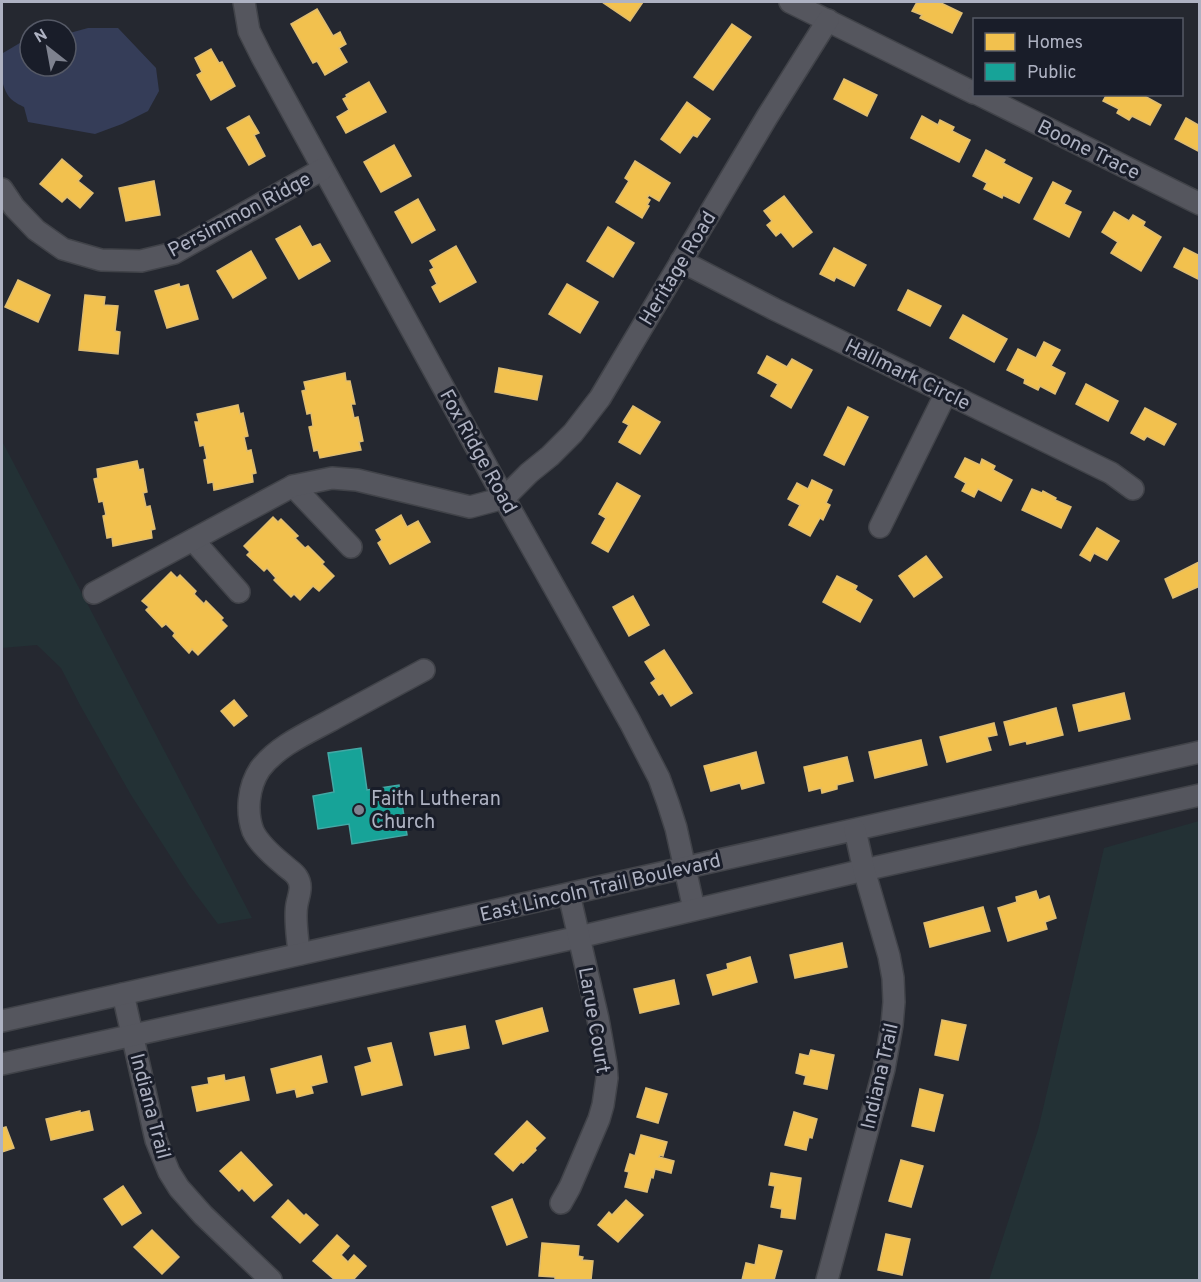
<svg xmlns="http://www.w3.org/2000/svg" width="1201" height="1282" font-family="Overpass,sans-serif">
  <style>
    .green { fill: #233135 }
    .water { fill: #353d58 }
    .homes { fill: #f2c14e; stroke: #debc71; stroke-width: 1.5 }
    .public { fill: #17a398; stroke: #44a8a5; stroke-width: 1.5 }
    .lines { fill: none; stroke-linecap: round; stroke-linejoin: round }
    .minor-casing { stroke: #414349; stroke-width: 24 }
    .minor { stroke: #55565e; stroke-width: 21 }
    .poi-dot { fill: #7e828f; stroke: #191d29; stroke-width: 2 }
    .labels { text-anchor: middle; stroke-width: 6; stroke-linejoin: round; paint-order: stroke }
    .street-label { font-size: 20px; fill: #aeb2c2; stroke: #191d29 }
    .poi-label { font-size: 20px; fill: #aeb2c2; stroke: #191d29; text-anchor: start }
  </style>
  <rect width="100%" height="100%" fill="#252830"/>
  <g class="green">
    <polygon points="2,441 252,918 218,924 189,885 131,795 80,705 61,668 37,645 2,648"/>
    <polygon points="1199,821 1199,1280 989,1280 1038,1130 1104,848"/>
  </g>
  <path class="water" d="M88,28H118L156,68L159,91L148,111L122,124L95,134L28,122L24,107C20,105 14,102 11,99C0,87 0,68 3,53L30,37V66H66V34Z"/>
  <g class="homes">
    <polygon points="602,2 643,2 630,21"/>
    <polygon points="917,2 939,2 962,13 952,33 920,18 922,15 912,11"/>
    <polygon points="317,9 333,36 340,32 346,44 339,48 347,62 325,75 317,61 313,63 291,24"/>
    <polygon points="732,24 751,37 713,90 694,77"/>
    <polygon points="211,49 219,63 222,62 235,86 211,100 197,75 202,72 195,58"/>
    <polygon points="844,79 877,95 867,116 834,99"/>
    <polygon points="369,82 386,112 346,133 337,117 349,110 343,99 347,97 346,95"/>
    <polygon points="1107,94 1141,94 1161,105 1150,125 1132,116 1129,120 1117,113 1119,109 1103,101"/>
    <polygon points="687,102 710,119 697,137 693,135 680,153 661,139"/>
    <polygon points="249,116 259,133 254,135 265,156 249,165 227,128"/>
    <polygon points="922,116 938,125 940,120 954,127 952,131 970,140 959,162 911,138"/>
    <polygon points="1186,118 1200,126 1200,152 1175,139"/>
    <polygon points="394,145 411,176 381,192 364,162"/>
    <polygon points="986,150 1005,160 1003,163 1032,178 1019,203 1003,195 1002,198 984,189 987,183 973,176"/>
    <polygon points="62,159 82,176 78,181 93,193 80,208 67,197 62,202 40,184"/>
    <polygon points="635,161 670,183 659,201 649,195 647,198 650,200 647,205 649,206 642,218 616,202 629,181 625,178"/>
    <polygon points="154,181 160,215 126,221 119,188"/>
    <polygon points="1053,182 1071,191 1064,204 1081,212 1069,237 1034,219"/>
    <polygon points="784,196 812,232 793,247 781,232 776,236 767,225 772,221 764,211"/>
    <polygon points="418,199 435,230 412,243 395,212"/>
    <polygon points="1114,212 1129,221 1133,215 1145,222 1143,226 1161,237 1141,271 1111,253 1118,242 1102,232"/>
    <polygon points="300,226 312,247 320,244 330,261 299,279 276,239"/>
    <polygon points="608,227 634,243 613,277 587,261"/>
    <polygon points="456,246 476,282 440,302 432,287 437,284 430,270 434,268 430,261"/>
    <polygon points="834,248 866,265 854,286 836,277 834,281 820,274"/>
    <polygon points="1184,248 1200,256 1200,280 1174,267"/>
    <polygon points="251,251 266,278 233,298 217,271"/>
    <polygon points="18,280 50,295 38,322 5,307"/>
    <polygon points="179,284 180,287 188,285 198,319 167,328 155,291"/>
    <polygon points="567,284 598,302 580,333 549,314"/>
    <polygon points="908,290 941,306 930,326 898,310"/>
    <polygon points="85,295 105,297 104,305 118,306 115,331 120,332 118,354 79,350"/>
    <polygon points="963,315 1007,339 994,362 950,338"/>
    <polygon points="1044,342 1060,350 1051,366 1065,373 1055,394 1040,386 1038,390 1024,383 1025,379 1007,370 1018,349 1036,358"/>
    <polygon points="767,356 787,367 792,359 812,370 791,408 771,396 778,384 758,373"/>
    <polygon points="499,368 542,376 537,400 495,392"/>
    <polygon points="345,373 346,381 350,381 355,404 351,404 354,418 358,417 363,441 359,442 361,450 320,458 318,450 314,451 309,427 313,426 311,413 307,414 302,391 306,390 304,382"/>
    <polygon points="1086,384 1118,401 1108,421 1076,404"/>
    <polygon points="238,405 240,414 243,413 248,436 244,437 247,451 251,450 256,473 252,474 253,482 214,490 213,482 208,483 204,460 207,459 204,445 200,446 195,422 199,422 197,414"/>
    <polygon points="633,406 660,422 640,454 619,442 629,425 623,422"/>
    <polygon points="848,407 868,417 844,465 824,455"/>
    <polygon points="1145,408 1176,424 1164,445 1147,436 1144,440 1131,433"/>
    <polygon points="965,458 980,465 982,459 995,466 993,470 1012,480 1001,501 978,489 974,497 962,491 966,483 955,477"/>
    <polygon points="137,461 139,470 143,469 147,492 143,493 146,507 150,506 155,529 151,530 152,538 113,546 112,537 107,538 103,516 106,515 103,501 99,502 94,479 98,478 97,469"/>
    <polygon points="812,480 832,490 826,503 830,505 823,520 820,518 810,536 789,525 800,505 788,499 797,483 808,489"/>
    <polygon points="617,483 640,496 608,552 592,543 606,518 599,514"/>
    <polygon points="1032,489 1042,493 1043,491 1056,498 1055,500 1071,507 1061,528 1022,510"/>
    <polygon points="401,515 407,527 418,521 430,542 390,564 378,543 382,540 376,530"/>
    <polygon points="273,517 278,522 281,519 298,536 295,538 305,548 308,546 324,562 322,564 334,576 319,591 313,586 300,600 294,594 291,597 274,580 276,578 267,568 264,571 247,555 250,552 244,546"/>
    <polygon points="1097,528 1119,541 1107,560 1094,553 1090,561 1080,555"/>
    <polygon points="926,556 942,577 914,597 899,576"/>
    <polygon points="1199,562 1200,586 1173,598 1165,579"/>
    <polygon points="171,572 177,578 180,575 196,591 194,594 204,604 206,601 223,618 221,620 227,626 198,655 192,649 189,653 173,636 175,633 166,624 162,627 146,610 149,607 142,601"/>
    <polygon points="837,576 857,586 855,590 872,600 860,622 823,602"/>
    <polygon points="633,596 649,625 629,636 613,607"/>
    <polygon points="664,650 692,693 671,706 663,693 659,695 651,683 656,679 645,662"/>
    <polygon points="1124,693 1130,719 1079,731 1073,705"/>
    <polygon points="234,700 247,716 234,726 221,711"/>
    <polygon points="1056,708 1063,735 1027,744 1026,741 1010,745 1004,722"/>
    <polygon points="994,723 997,735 987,737 991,750 947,762 940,737"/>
    <polygon points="921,740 927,765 875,778 869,752"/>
    <polygon points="756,752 764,783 742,789 740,783 711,791 704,766"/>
    <polygon points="847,757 853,781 837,785 837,789 822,793 821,788 809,791 804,767"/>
    <polygon points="1036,891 1039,900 1049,896 1056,918 1045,922 1047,929 1008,941 998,908 1017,902 1016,897"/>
    <polygon points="983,907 990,931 930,947 924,923"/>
    <polygon points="842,943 847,967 795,978 790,955"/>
    <polygon points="750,957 757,982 713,995 707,975 728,969 727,964"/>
    <polygon points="674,980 679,1004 640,1013 634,989"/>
    <polygon points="542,1008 548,1031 503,1044 496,1021"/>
    <polygon points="942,1020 966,1025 958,1060 935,1055"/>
    <polygon points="465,1026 469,1048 435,1055 430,1033"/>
    <polygon points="391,1043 402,1085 362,1095 355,1067 372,1062 368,1048"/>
    <polygon points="811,1050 834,1055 827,1089 804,1084 806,1076 796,1073 800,1054 809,1056"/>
    <polygon points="321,1056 327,1082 311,1086 313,1093 297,1097 295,1089 277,1093 271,1069"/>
    <polygon points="224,1075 225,1081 244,1077 249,1100 197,1111 192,1087 209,1084 208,1078"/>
    <polygon points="646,1088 667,1094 658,1123 637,1117"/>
    <polygon points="920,1089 943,1095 934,1131 912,1126"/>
    <polygon points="80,1111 80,1113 89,1111 93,1130 51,1140 46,1119"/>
    <polygon points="794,1112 817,1119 812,1138 809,1137 806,1150 785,1145"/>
    <polygon points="527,1121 545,1138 535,1148 536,1150 523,1163 521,1162 513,1171 495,1154"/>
    <polygon points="6,1127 14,1148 2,1152 2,1128"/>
    <polygon points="641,1135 667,1142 663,1156 660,1155 659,1157 674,1161 671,1173 655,1169 653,1178 651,1177 647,1192 625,1187 629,1172 625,1171 630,1154 635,1156"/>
    <polygon points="241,1152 272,1185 254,1201 242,1188 239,1191 220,1171"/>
    <polygon points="901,1160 923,1166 911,1207 889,1201"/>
    <polygon points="771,1173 801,1178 795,1219 781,1217 782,1209 771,1207 775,1186 769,1185"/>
    <polygon points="123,1186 141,1213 122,1225 104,1199"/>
    <polygon points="512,1199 527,1237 507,1245 492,1207"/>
    <polygon points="288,1200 304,1216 306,1214 318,1225 300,1243 272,1217"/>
    <polygon points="626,1200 643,1215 618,1242 598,1225 609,1212 612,1215"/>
    <polygon points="152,1230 179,1257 162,1274 134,1247"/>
    <polygon points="886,1234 910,1239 902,1275 878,1270"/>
    <polygon points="337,1235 349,1246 341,1255 348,1262 354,1255 366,1266 353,1280 335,1280 313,1261"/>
    <polygon points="542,1243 579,1246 578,1256 583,1257 582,1260 593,1261 591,1280 555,1280 555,1277 539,1276"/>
    <polygon points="759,1245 782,1251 774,1280 742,1280 746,1263 755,1265"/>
  </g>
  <polygon class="public" points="361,748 367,790 399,785 407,835 352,844 349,824 318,829 313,796 334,792 328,753"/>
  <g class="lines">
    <g class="minor-casing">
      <g id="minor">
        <polyline points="244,2 249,31 262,57 504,498 630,722 659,778 668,803 676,828 694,909"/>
        <polyline points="790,2 974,93"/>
        <polyline points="978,94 1200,204"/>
        <polyline points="2,189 14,207 36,230 63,249 101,260 141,261 174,253 323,169"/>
        <polyline points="681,261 774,309 1111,473 1133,489"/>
        <polyline points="293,486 351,547"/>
        <polyline points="880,527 946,393"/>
        <polyline points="193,540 239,592"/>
        <polyline points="94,593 293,486 332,478 357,480 470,507 504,498 529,473 550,456 573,433 600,398 767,117 828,20"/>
        <path d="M299,954C298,939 294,918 297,904C299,894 303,886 297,877C294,872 288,869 284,865C273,856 259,844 253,831C246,812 248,787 260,769C278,745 310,732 335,718C365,702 394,686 424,670"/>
        <polyline points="123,994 156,1140 169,1172 179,1188 203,1215 271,1280"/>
        <polyline points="2,1021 1200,752"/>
        <polyline points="2,1064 579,937 864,870 1200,795"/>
        <polyline points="561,1203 570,1187 599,1119 603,1105 607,1078 606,1064 598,1019 569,894"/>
        <polyline points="827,1280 884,1069 892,1025 894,1002 893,978 889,956 864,870 855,830"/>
      </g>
    </g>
    <use href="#minor" class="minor"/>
  </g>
  <circle class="poi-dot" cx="359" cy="810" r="6"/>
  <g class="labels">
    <g class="street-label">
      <text transform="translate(1089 149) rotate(26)" y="7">Boone Trace</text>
      <text transform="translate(239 214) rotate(-28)" y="7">Persimmon Ridge</text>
      <text transform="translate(677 268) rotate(-59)" y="7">Heritage Road</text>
      <text transform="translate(908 374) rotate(26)" y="7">Hallmark Circle</text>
      <text transform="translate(479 451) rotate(61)" y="7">Fox Ridge Road</text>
      <text transform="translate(600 887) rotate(-13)" y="7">East Lincoln Trail Boulevard</text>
      <text transform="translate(595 1020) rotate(80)" y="7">Larue Court</text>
      <text transform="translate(879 1076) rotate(-77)" y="7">Indiana Trail</text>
      <text transform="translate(151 1106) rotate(75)" y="7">Indiana Trail</text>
    </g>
    <g class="poi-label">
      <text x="371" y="805">Faith Lutheran<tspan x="371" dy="23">Church</tspan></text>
    </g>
  </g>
  <rect width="1201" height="1282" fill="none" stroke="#aeb2c2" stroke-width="6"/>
  <rect x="973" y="18" width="210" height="78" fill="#191d29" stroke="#555966" stroke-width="1.5"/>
  <rect x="985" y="33" width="30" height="18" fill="#f2c14e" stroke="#555966" stroke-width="1.5"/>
  <text x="1027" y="48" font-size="18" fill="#aeb2c2">Homes</text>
  <rect x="985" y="63" width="30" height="18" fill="#17a398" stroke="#555966" stroke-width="1.5"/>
  <text x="1027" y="78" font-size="18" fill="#aeb2c2">Public</text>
  <g transform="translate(48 48) rotate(329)"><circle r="28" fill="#191d29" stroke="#555966" stroke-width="1.5"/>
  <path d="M0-4.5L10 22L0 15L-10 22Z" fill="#7e828f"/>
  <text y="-9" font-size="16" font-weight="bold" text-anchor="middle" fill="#aeb2c2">N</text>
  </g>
</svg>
